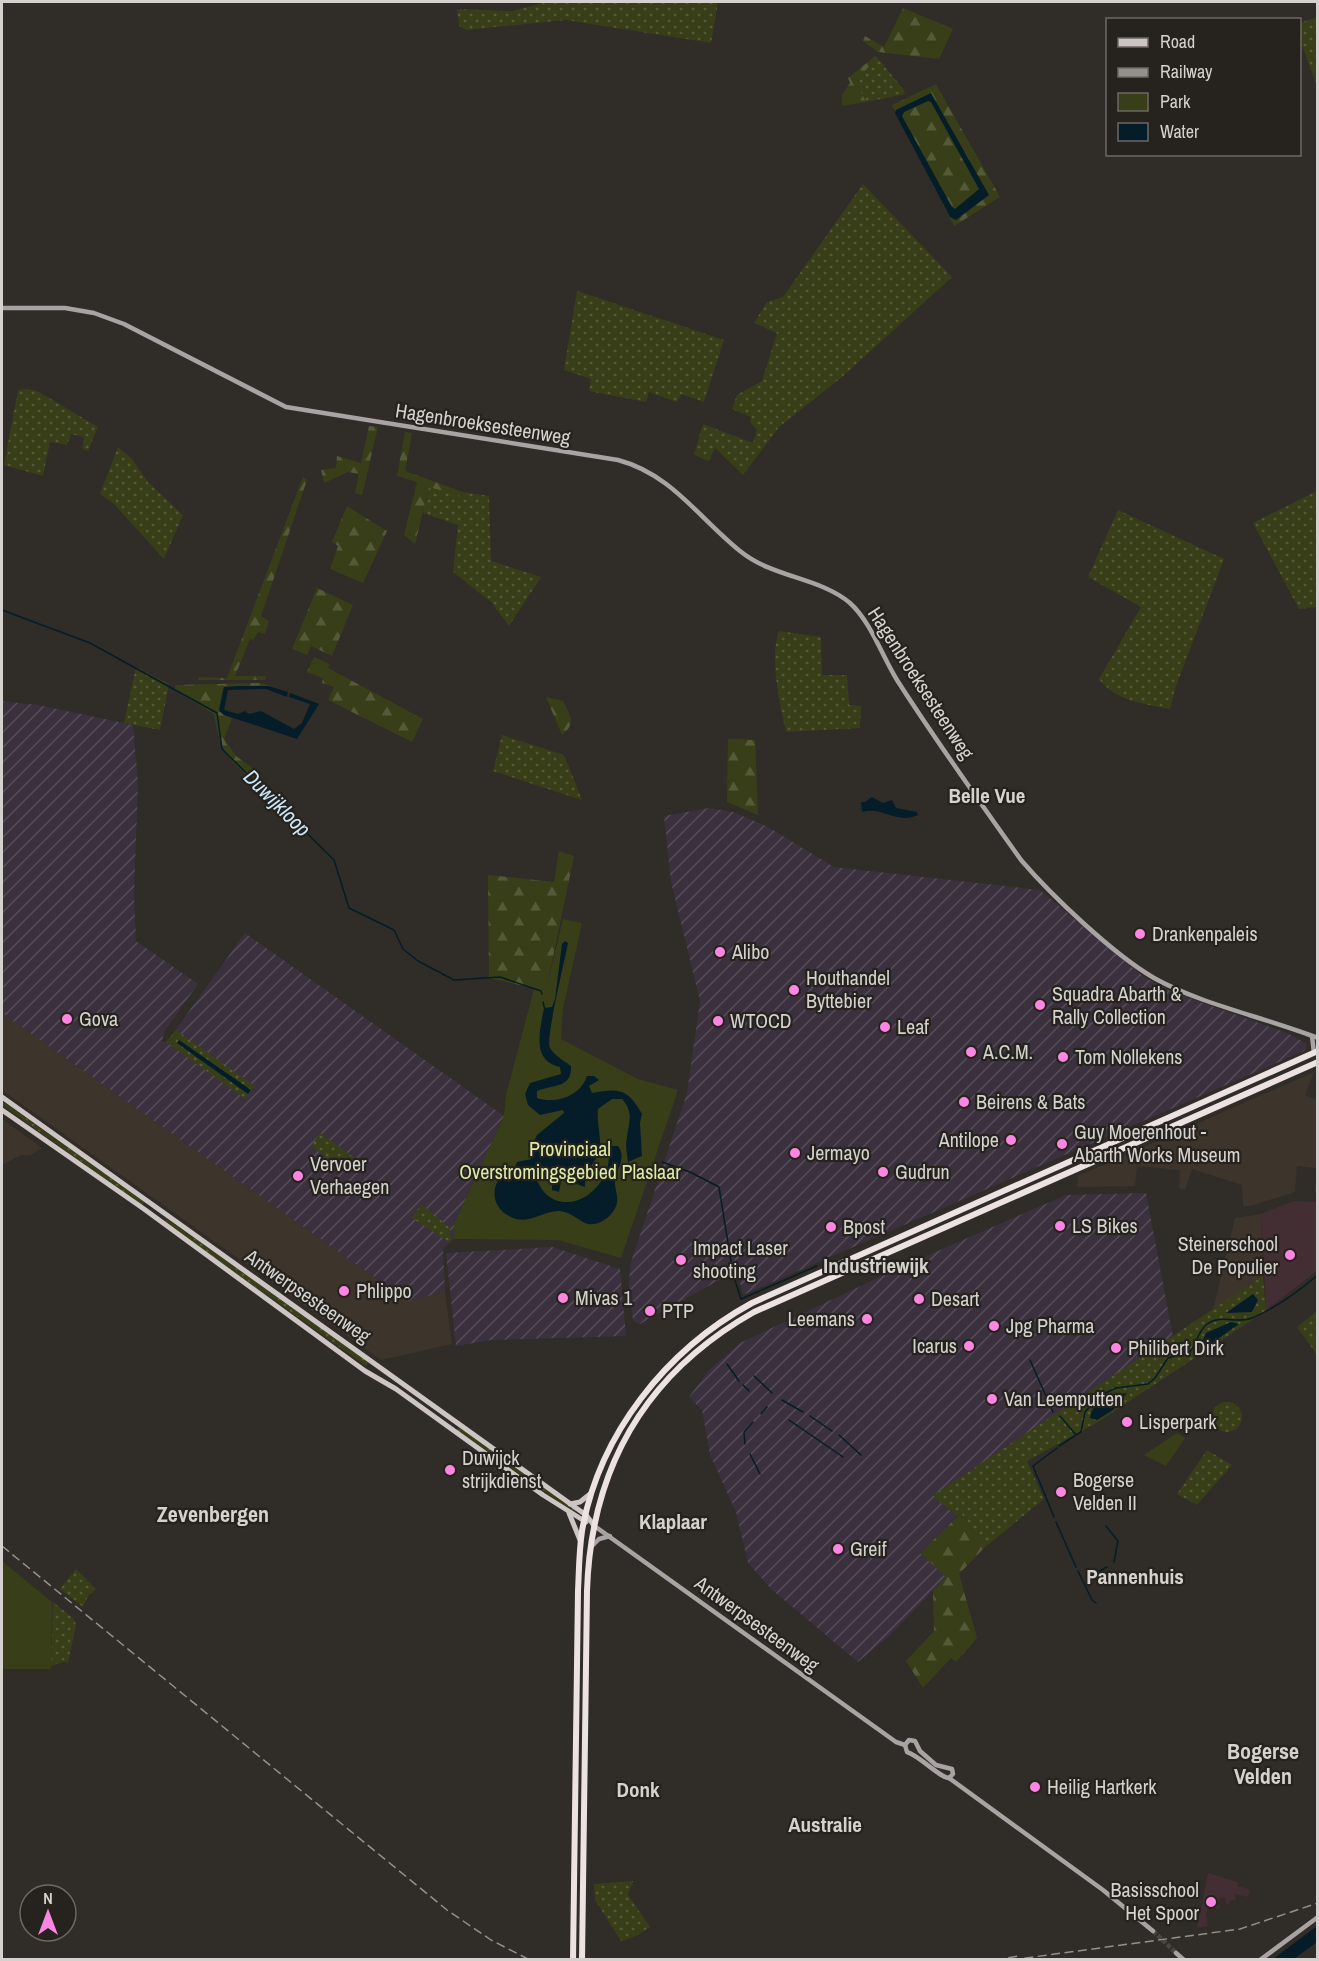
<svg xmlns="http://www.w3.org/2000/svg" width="1319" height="1961" font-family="'Archivo Narrow',sans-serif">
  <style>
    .built { fill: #3d352b }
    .industrial { fill: url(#industrial-furrows) }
    .education { fill: #422e33 }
    .grass { fill: url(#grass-dots) }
    .forest { fill: url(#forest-firs) }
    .park { fill: #383f18 }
    .water { fill: #051d29; fill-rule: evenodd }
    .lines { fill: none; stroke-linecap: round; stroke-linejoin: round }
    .stream { stroke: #051d29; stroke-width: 1.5 }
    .secondary-tunnel { stroke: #494540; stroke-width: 4.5; stroke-dasharray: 4.5 2; stroke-linecap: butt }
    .secondary { stroke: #aaa3a3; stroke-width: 4.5 }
    .primary { stroke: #cdc4c4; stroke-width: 5 }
    .highway { stroke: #ede2e2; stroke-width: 6 }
    .rail { stroke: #94918d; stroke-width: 1.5; stroke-dasharray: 9 4.5; stroke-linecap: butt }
    .poi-dot { fill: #fd86e2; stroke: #26221d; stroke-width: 2 }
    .labels { text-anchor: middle; stroke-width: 4.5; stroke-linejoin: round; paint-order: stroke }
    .street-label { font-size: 20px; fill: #d4d1ce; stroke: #26221d }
    .poi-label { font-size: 20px; fill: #d4d1ce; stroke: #26221d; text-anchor: start }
    .park-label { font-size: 20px; fill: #ddeca5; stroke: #26221d }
    .neighbourhood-label { font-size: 21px; font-weight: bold; fill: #d4d1ce; stroke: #26221d }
    .water-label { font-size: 21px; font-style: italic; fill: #cde9fa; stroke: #26221d }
    .quarter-label { font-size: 22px; font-weight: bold; fill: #d4d1ce; stroke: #26221d }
  </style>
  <defs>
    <pattern id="industrial-furrows" width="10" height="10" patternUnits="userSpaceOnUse" patternTransform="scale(1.5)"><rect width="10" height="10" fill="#3b303e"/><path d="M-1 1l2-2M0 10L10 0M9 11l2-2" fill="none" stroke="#564d59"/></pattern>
    <pattern id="grass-dots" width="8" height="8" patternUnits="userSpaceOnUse" patternTransform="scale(1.5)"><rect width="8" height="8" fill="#383f18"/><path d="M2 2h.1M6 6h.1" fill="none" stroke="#545a38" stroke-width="1.8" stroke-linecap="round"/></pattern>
    <pattern id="forest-firs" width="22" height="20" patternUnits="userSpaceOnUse" patternTransform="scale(1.5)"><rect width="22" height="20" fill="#383f18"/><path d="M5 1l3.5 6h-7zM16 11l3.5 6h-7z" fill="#545a38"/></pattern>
  </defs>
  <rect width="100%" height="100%" fill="#302c27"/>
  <g class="built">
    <polygon points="2,1013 408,1301 445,1292 452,1344 381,1360 2,1090"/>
    <polygon points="1314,1072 1305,1095 1317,1100 1317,1192 1315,1192 1317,1168 1297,1166 1295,1192 1250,1206 1243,1206 1242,1185 1192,1169 1185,1190 1179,1188 1180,1170 1137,1166 1135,1186 1077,1187 1078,1176"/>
    <polygon points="2,1119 42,1148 30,1155 21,1155 2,1165"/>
    <polygon points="1261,1214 1263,1276 1213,1310 1235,1218"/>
  </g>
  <g class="industrial">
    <polygon points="2,701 38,705 133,725 138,783 134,896 136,941 198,984 164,1032 162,1042 167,1042 245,933 504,1116 454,1224 454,1239 443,1249 445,1292 408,1301 2,1013"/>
    <polygon points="709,808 733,812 768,827 834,867 1040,890 1144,977 1172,992 1287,1033 1306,1043 1307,1046 1304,1051 743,1295 737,1270 640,1324 633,1321 629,1286 630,1265 687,1093 700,1001 671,882 664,816"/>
    <polygon points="1146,1193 1173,1337 932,1496 957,1516 920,1553 946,1577 889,1636 858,1662 771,1589 748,1563 736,1512 710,1455 702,1410 689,1397 709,1370 740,1343 901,1267 1066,1195"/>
    <polygon points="552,1247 620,1269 626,1336 491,1340 456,1346 446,1253"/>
  </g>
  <g class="education">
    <polygon points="1293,1201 1317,1202 1317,1271 1266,1310 1261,1214"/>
    <polygon points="1208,1873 1238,1882 1237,1886 1250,1889 1248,1897 1235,1894 1236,1900 1229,1901 1229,1904 1226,1905 1225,1897 1219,1898 1218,1906 1221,1909 1208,1908 1206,1913 1208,1926 1197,1928"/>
  </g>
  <g class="grass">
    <polygon points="547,2 718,2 711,43 566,20 466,30 459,26 457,9 512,11"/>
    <polygon points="1317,17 1318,17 1317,86 1300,40 1300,23"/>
    <polygon points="876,56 903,89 905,94 866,102 855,80 872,64 869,61"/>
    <polygon points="863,184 952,277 842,377 779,427 743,475 715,448 709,461 694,455 703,424 753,443 757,430 750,422 751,417 732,409 737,395 762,381 777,333 754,323 767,302 783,297"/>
    <polygon points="577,291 724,340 704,402 681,394 677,402 649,392 646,402 589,391 591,379 564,370"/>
    <polygon points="28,389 39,392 98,427 88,451 82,449 84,437 71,434 67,445 50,442 43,476 4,465 18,390"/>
    <polygon points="118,447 132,459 148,482 183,515 164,559 114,504 100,494"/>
    <polygon points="429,486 461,496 463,492 489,496 491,561 541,577 509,626 491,602 453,572 458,525 423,513"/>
    <polygon points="1317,491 1317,607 1299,609 1253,523"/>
    <path d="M1118,510L1224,559L1176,686L1170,709C1144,704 1116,701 1099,679L1141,607L1088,577Z"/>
    <path d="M779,631L821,637L822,675H847L849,705L861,706L860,728L786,732C780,705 769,657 779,631Z"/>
    <polygon points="136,667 169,684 160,730 124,723"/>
    <polygon points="502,735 564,755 582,800 493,771"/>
    <polygon points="176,1030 255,1086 245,1099 166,1042"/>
    <polygon points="2,1101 144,1202 142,1205 2,1105"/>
    <polygon points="320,1133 355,1158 345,1171 311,1146"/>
    <polygon points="421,1204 450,1228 451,1243 412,1218"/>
    <polygon points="167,1219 369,1362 366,1366 165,1222"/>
    <polygon points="1263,1276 1266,1310 1261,1314 1098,1422 1027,1461 1044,1499 984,1548 961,1513 957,1516 932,1496"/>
    <polygon points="1317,1311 1317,1355 1297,1327"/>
    <circle cx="1227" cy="1417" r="15"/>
    <polygon points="459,1427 576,1511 575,1513 457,1430"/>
    <polygon points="1207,1450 1232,1465 1197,1505 1177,1494"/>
    <polygon points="76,1569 96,1589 88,1596 83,1607 60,1589"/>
    <polygon points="53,1602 74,1619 76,1625 68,1663 63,1662 51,1666"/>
    <polygon points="633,1881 628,1895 650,1927 636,1936 621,1941 595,1900 594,1884"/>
  </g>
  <g class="forest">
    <polygon points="903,8 953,29 939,59 878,52 863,41 865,36 884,47"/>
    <polygon points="869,61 872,64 855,80 866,102 842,106 842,95 850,83 848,78"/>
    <polygon points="936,84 1000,197 954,226 892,105"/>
    <polygon points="369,426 378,427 362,495 355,493 359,474 348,472 324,483 321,470 336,468 337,456 361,463"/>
    <polygon points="405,432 412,433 405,471 463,492 462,496 429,487 415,544 404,535 417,482 397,476"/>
    <polygon points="303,477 307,480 261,616 269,621 265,634 258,632 253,640 250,639 235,676 266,676 265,680 198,680 198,677 227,678"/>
    <polygon points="347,506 387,531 363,583 330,569 338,546 332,542"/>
    <polygon points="317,588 353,605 332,656 311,646 307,655 292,649"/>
    <polygon points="314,657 330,664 328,668 423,719 412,742 328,700 334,687 322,683 323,678 307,672"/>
    <path d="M260,683L271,686L226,687L223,689L219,708L224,715L232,718L224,739L236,756L262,775L256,785C229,758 220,754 214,714L174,690L176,685Z"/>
    <path d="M546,697L563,701C570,716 577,723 562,735Z"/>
    <polygon points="728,739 755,740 758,815 727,802"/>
    <polygon points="559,851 574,856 546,991 489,978 488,875 554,882"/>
    <polygon points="961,1513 984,1548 959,1574 977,1638 956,1662 951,1658 923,1688 906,1661 934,1631 933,1591 946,1577 920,1553"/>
  </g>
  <g class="park">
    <polygon points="563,919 582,923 563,1008 561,1039 638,1079 678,1090 621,1258 558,1240 454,1239 454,1224 504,1116 506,1095 534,989 546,990"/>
    <polygon points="1177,1433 1185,1438 1166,1466 1144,1455"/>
    <polygon points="2,1561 52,1602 51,1669 2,1669"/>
  </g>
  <g class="water">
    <path d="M931,93L989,195L956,220L950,217L895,113L896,110ZM928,101L931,102L979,189L955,209L952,207L902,116L904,112Z"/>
    <polygon points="239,686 268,686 288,692 287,697 266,689 228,690 224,710 238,714 245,711 249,714 261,711 294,729 302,723 310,704 289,697 290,693 319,704 297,739 224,715 219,711 224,687"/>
    <path d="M872,797L883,803L892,800L896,808L917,812L918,815C897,825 882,806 862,812L861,802H865Z"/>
    <path d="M565,941L568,943C565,960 545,1040 550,1048C554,1055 564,1061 571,1066C572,1089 553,1084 537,1091V1098C555,1104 580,1097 587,1076H594L599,1080L589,1086L592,1093C619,1088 628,1089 642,1114L640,1123L642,1156L628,1162C627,1154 625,1145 627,1137C629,1121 634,1113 622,1099H612L598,1109C596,1122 603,1143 599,1153C593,1166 584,1171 585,1187L568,1181L566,1176H562L559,1192L552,1190V1183L538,1166L530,1173C538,1179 540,1189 547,1195C570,1213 598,1194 607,1170C609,1162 609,1154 611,1146H618C628,1159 614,1171 615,1185C616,1191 618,1198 617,1203C614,1216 598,1228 585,1223C577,1219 570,1212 560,1211C545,1210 531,1223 516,1219C487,1210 488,1177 515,1167L517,1162L531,1159L533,1143L537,1135L564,1113L563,1110L540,1115L528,1105L525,1094L530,1083L561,1074L560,1067C531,1061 540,1030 544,1008L552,1007L555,999L562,944Z"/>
    <polygon points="179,1040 251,1090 248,1094 177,1043"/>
    <polygon points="1253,1294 1258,1300 1252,1312 1226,1313"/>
    <polygon points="1231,1322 1239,1324 1206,1347 1201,1345 1206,1333"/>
    <path d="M1127,1393L1113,1410L1097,1420L1090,1418C1093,1398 1110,1395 1127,1393Z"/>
    <polygon points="1317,1926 1317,1942 1294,1959 1273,1959"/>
  </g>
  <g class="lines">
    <g class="stream">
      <polyline points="2,610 90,643 217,713 222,749 334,860 349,908 394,930 403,949 418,961 454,980 500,977 541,991 542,994"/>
      <polyline points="543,1002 545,1010"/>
      <polyline points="662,1162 690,1172 719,1187 733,1274 741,1299 817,1266"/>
      <polyline points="1030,1360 1053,1412"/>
      <polyline points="727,1364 739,1381"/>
      <polyline points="754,1376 772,1393"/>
      <polyline points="743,1385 749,1391"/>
      <polyline points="782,1400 803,1412"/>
      <polyline points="761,1414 767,1407"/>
      <polyline points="810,1416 832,1431"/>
      <polyline points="789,1420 843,1457"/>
      <polyline points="839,1435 861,1455"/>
      <path d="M1076,1435L1081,1432L1085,1412L1099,1396L1116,1388L1148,1384L1155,1378L1168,1358L1190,1352C1197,1343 1198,1331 1207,1324C1221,1314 1237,1324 1252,1318C1276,1308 1297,1292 1318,1275"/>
      <polyline points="745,1444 744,1432 753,1422"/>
      <polyline points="1059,1446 1076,1435 1060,1416"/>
      <polyline points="750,1454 760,1474"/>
      <polyline points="1054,1517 1033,1466 1057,1448"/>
      <polyline points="1056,1522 1076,1567"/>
      <polyline points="1106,1526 1118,1541 1114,1562"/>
      <polyline points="1078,1571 1092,1600 1096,1603"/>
      <polyline points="1089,1577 1107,1567"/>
    </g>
    <polyline class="secondary-tunnel" points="1153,1931 1176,1953"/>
    <g class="secondary">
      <path d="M2,308H65L94,313L124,324L286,407L618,460C671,474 699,518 740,551C773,578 819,577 850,603C871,622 882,656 897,680C936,741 979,801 1021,860C1052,896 1113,954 1154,978C1200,1004 1267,1018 1318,1038"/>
      <polyline points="1312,1036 1314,1053"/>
      <polyline points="593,1525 896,1742 905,1745 909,1740 915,1741 920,1751 936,1765 952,1769 953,1774 949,1778"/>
      <polyline points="592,1546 599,1539 610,1536"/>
      <path d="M905,1745L907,1752C920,1756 940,1778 949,1778"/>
      <polyline points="949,1778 1103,1890 1153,1931"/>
      <polyline points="1176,1953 1184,1960"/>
      <polyline points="1260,1960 1318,1917"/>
    </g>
    <g class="primary">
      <polyline points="2,1097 586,1515 593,1524"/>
      <polyline points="2,1110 144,1209 365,1371 396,1389 543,1495 586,1522"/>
      <polyline points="570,1504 580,1502 590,1494"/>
      <polyline points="569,1513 580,1540"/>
    </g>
    <g class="highway">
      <path d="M573,1960L578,1591C579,1571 579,1551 582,1531C599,1434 666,1350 752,1303L1318,1051"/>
      <path d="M582,1960L587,1591C591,1467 646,1373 754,1312L1318,1062"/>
    </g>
    <g class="rail">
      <polyline points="2,1546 447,1910 491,1940 530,1960"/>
      <polyline points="995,1960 1018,1956"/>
      <polyline points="1011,1960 1240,1929 1318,1903"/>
    </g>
  </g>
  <g class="poi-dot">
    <circle cx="1140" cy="934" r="6"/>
    <circle cx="720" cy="952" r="6"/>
    <circle cx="794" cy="990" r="6"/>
    <circle cx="1040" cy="1005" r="6"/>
    <circle cx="67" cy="1019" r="6"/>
    <circle cx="718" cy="1021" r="6"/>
    <circle cx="885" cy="1027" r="6"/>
    <circle cx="971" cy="1052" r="6"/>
    <circle cx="1063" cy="1057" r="6"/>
    <circle cx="964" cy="1102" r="6"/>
    <circle cx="1011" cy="1140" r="6"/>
    <circle cx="1062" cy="1144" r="6"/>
    <circle cx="795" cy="1153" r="6"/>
    <circle cx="883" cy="1172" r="6"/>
    <circle cx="298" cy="1176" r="6"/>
    <circle cx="1060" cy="1226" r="6"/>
    <circle cx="831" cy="1227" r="6"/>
    <circle cx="1290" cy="1255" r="6"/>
    <circle cx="681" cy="1260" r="6"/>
    <circle cx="344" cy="1291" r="6"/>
    <circle cx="563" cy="1298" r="6"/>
    <circle cx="919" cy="1299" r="6"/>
    <circle cx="650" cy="1311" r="6"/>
    <circle cx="867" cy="1319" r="6"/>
    <circle cx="994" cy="1326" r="6"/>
    <circle cx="969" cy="1346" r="6"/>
    <circle cx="1116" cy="1348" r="6"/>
    <circle cx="992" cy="1399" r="6"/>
    <circle cx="1127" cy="1422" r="6"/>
    <circle cx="450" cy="1470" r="6"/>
    <circle cx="1061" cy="1492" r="6"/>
    <circle cx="838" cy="1549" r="6"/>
    <circle cx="1035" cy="1787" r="6"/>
    <circle cx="1211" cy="1902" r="6"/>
  </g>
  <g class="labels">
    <g class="street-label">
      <text transform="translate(483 424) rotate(9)" y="7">Hagenbroeksesteenweg</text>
      <text transform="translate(921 683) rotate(57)" y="7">Hagenbroeksesteenweg</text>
      <text transform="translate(308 1296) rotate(35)" y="7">Antwerpsesteenweg</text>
      <text transform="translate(757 1624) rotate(36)" y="7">Antwerpsesteenweg</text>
    </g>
    <g class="poi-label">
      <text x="1152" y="941">Drankenpaleis</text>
      <text x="732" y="959">Alibo</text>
      <text x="806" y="985">Houthandel<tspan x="806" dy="23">Byttebier</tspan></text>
      <text x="1052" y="1001">Squadra Abarth &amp;<tspan x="1052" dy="23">Rally Collection</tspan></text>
      <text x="79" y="1026">Gova</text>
      <text x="730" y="1028">WTOCD</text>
      <text x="897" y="1034">Leaf</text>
      <text x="983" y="1059">A.C.M.</text>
      <text x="1075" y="1064">Tom Nollekens</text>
      <text x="976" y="1109">Beirens &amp; Bats</text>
      <text x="1074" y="1139">Guy Moerenhout -<tspan x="1074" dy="23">Abarth Works Museum</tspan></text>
      <text x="999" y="1147" text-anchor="end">Antilope</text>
      <text x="807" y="1160">Jermayo</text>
      <text x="310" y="1171">Vervoer<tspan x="310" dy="23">Verhaegen</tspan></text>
      <text x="895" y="1179">Gudrun</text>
      <text x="1072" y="1233">LS Bikes</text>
      <text x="843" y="1234">Bpost</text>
      <text x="1278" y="1251" text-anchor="end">Steinerschool<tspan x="1278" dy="23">De Populier</tspan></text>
      <text x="693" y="1255">Impact Laser<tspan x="693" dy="23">shooting</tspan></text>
      <text x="356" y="1298">Phlippo</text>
      <text x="575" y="1305">Mivas 1</text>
      <text x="931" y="1306">Desart</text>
      <text x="662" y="1318">PTP</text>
      <text x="855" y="1326" text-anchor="end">Leemans</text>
      <text x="1006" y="1333">Jpg Pharma</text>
      <text x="957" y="1353" text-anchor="end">Icarus</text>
      <text x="1128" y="1355">Philibert Dirk</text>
      <text x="1004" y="1406">Van Leemputten</text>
      <text x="1139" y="1429">Lisperpark</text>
      <text x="462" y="1465">Duwijck<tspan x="462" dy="23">strijkdienst</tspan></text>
      <text x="1073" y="1487">Bogerse<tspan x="1073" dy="23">Velden II</tspan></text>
      <text x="850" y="1556">Greif</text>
      <text x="1047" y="1794">Heilig Hartkerk</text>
      <text x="1199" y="1897" text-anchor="end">Basisschool<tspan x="1199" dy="23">Het Spoor</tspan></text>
    </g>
    <g class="park-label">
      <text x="570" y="1156">Provinciaal<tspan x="570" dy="23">Overstromingsgebied Plaslaar</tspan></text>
    </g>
    <g class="neighbourhood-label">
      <text x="987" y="803">Belle Vue</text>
      <text x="876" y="1273">Industriewijk</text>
      <text x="673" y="1529">Klaplaar</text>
      <text x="1135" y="1584">Pannenhuis</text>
      <text x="638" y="1797">Donk</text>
      <text x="825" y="1832">Australie</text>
    </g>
    <g class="water-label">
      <text transform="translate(277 803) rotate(45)" y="7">Duwijkloop</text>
    </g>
    <g class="quarter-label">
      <text x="213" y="1522">Zevenbergen</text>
      <text x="1263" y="1759">Bogerse<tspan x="1263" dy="25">Velden</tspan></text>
    </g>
  </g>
  <rect width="1319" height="1961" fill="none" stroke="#d4d1ce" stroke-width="6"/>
  <rect x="1106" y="18" width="195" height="138" fill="#26221d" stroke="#6c6864" stroke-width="1.5"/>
  <rect x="1118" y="38" width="30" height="9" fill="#cdc4c4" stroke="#6c6864" stroke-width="1.5"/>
  <text x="1160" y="48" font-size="18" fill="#d4d1ce">Road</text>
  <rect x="1118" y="68" width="30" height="9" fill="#94918d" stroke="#6c6864" stroke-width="1.5"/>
  <text x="1160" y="78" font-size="18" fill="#d4d1ce">Railway</text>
  <rect x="1118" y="93" width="30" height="18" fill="#383f18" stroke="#6c6864" stroke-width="1.5"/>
  <text x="1160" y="108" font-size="18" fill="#d4d1ce">Park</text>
  <rect x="1118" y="123" width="30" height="18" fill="#051d29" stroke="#6c6864" stroke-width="1.5"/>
  <text x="1160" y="138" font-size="18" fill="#d4d1ce">Water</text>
  <g transform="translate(48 1913)"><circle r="28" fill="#26221d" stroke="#6c6864" stroke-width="1.5"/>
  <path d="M0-4.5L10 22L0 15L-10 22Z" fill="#fd86e2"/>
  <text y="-9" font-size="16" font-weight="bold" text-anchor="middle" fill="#d4d1ce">N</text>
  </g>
</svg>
